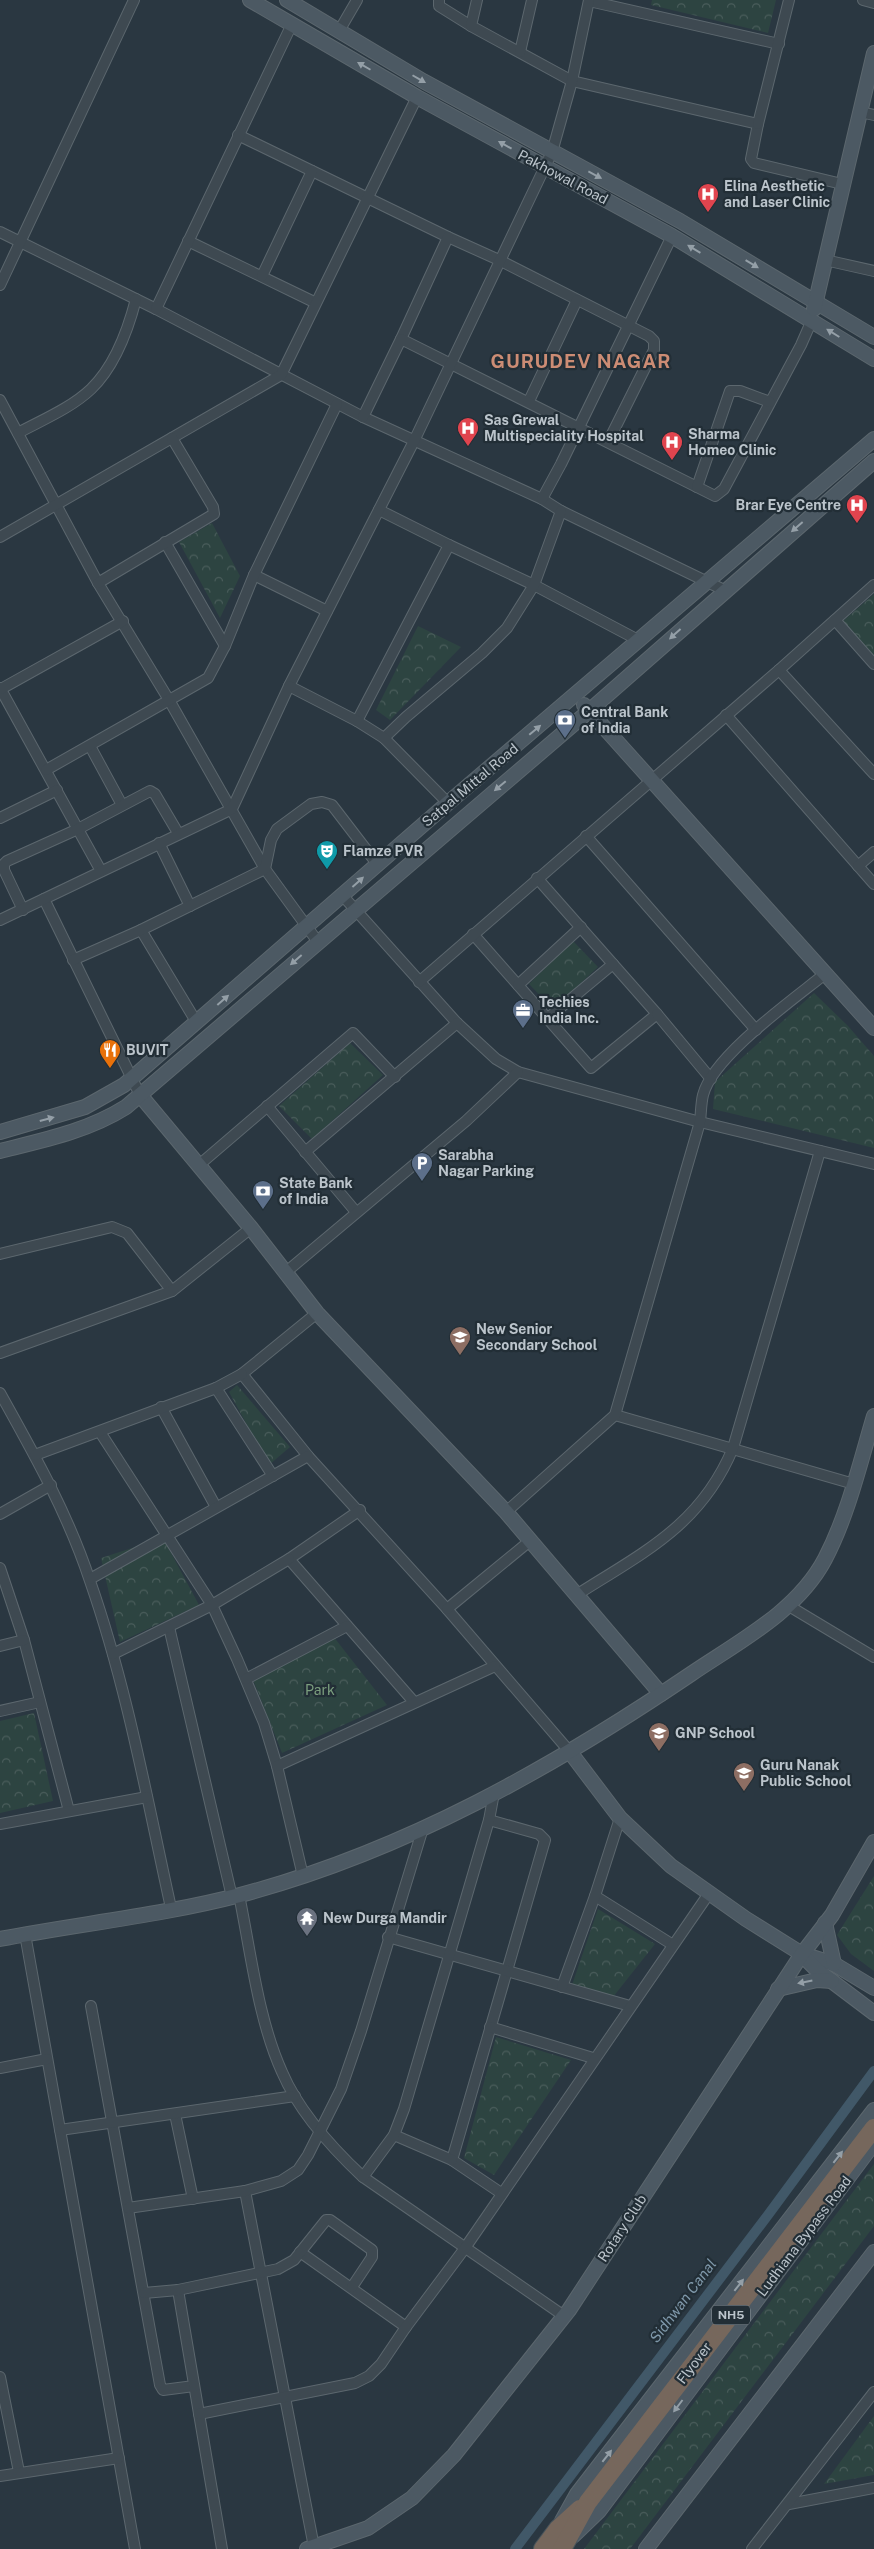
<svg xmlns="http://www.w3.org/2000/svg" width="874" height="2549" font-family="'Public Sans',sans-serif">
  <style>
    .forest { fill: url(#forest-crowns) }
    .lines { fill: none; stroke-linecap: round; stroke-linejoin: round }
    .canal { stroke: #415868; stroke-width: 10 }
    .street-casing { stroke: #5c676e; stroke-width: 12 }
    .secondary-casing { stroke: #5c676e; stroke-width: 16 }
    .highway-casing { stroke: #48545b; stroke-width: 20 }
    .street { stroke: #3e4951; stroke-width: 10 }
    .secondary { stroke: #4c5963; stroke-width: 14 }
    .highway { stroke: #76675c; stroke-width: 18 }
    .oneway { fill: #949fa7 }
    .labels { text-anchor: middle; stroke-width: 4.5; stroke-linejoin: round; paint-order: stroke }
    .shield { fill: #222e36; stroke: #8d979e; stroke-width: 1 }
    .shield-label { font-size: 12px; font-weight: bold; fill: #bbc4cb }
    .street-label { font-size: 14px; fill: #bbc4cb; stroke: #222e36 }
    .poi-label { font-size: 14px; font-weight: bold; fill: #bbc4cb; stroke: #222e36; text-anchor: start }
    .park-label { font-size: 14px; fill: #7b9e7e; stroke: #222e36 }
    .water-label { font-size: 15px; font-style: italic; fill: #7f98aa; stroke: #222e36 }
    .district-label { font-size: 19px; font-weight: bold; letter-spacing: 1px; fill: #cc8c74; stroke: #222e36 }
  </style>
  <defs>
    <pattern id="forest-crowns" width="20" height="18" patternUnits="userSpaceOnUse" patternTransform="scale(1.25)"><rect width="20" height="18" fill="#2d4441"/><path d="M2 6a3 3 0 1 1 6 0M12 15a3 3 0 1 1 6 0" fill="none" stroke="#4a5d5b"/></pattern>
  </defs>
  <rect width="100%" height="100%" fill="#2a3741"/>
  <g class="forest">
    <polygon points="652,0 776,0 768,33 651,5"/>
    <polygon points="212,523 240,576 220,618 179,542"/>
    <polygon points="874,594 874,656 842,622"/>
    <polygon points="418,626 461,647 390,720 376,710"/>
    <polygon points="573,941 598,967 553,1009 529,984"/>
    <polygon points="814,993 848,1026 874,1056 874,1148 713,1109 715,1082"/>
    <polygon points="350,1043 383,1075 312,1139 279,1106"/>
    <polygon points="237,1385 290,1447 269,1465 229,1392"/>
    <polygon points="163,1538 199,1605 120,1642 101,1558"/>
    <polygon points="333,1636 387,1705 282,1753 252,1677"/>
    <polygon points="34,1713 53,1801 0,1813 0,1721"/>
    <polygon points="874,1876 874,1971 851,1954 837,1935"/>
    <polygon points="598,1909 655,1944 613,1997 572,1985"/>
    <polygon points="496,2037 571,2060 494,2175 464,2158"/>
    <polygon points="874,2164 874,2226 630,2549 584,2549"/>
    <polygon points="874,2416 874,2475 824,2484"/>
  </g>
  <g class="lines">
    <polyline class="canal" points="515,2549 768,2215 874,2071"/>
    <g class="street-casing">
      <g id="street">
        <polyline points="439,0 439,6 471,26"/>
        <polyline points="477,0 471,26 572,81 758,124 751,159 754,163 842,184"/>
        <polyline points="863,0 874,3"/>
        <polyline points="589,1 779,44"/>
        <polyline points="339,31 357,0"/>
        <polyline points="520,52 532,0"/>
        <polyline points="860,112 874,115"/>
        <polyline points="758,124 789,0"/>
        <polyline points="238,135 448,237 499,260 649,336 654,341 654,350 608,442"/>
        <polyline points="0,232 156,309 363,417 542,499 561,511 724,590"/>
        <polyline points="188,241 314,302"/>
        <polyline points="825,260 874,271"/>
        <polyline points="262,276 312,171"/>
        <polyline points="0,285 134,0"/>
        <polyline points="156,309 292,24"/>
        <polyline points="401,339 448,237"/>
        <polyline points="0,400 98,583 169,700 265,869 318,942"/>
        <polyline points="529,401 577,300"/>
        <polyline points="363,417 401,339 715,496 724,489 801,345 812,320"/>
        <path d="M18,433C42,420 71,408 91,389C115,366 128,330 136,299"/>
        <polyline points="697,487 730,391 740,391 770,402"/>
        <polyline points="542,499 561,464 672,236"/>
        <polyline points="379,510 449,545"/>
        <polyline points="0,537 281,375 417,97"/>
        <polyline points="165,542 225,646"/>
        <polyline points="254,575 327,611"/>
        <polyline points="98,583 214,514 213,507 172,438"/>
        <polyline points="835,620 874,664"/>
        <polyline points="779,670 874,774"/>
        <polyline points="289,686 414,441 552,152 572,81 589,0"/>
        <polyline points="0,688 101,871"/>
        <polyline points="1,689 123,621"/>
        <polyline points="726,715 874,884"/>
        <polyline points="357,721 449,545 534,585 640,641"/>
        <polyline points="384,738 406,717 482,653 507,628 534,585 561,511"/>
        <polyline points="90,746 122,805"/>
        <polyline points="46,770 208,678 225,646 254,575 337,404"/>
        <polyline points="0,818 57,790"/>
        <polyline points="586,836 756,1030"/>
        <polyline points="159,843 190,906"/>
        <polyline points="858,866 874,852"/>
        <polyline points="343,896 457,1023 496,1059 518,1072 700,1122 874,1164"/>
        <polyline points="44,899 140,1095"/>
        <polyline points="23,910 4,870 4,864 7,861 78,829 150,791 155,794 178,833"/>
        <polyline points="0,920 232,809 289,686 357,721 384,738 448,803"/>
        <polyline points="141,930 197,1023"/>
        <polyline points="473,934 591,1068 657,1014 537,878"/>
        <polyline points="73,960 141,930 265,869 271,840 277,829 311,804 322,802 332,805 378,865"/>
        <polyline points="419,982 779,670 874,585"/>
        <polyline points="518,985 581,927"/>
        <polyline points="657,1014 711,1079"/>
        <polyline points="548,1018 613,964"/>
        <polyline points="267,1106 356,1212"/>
        <polyline points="305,1152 457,1023"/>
        <polyline points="199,1165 353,1033 395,1077"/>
        <polyline points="0,1254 112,1227 127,1233 172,1291"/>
        <polyline points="286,1272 466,1121 518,1072"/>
        <polyline points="317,1313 242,1374 308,1456 447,1609 570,1752"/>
        <polyline points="0,1353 172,1291 251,1228"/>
        <polyline points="216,1388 273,1476"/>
        <path d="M0,1393C34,1454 68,1514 90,1581C127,1687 147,1799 171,1908"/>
        <polyline points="161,1407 216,1507"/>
        <polyline points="615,1415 854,1484"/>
        <polyline points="100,1432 212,1605 237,1659 264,1723 277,1766 303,1876"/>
        <polyline points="35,1455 216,1388 242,1374"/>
        <polyline points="360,1510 289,1559 414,1702"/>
        <path d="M506,1512L615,1415L700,1122C701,1113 701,1103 703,1095C713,1056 794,999 826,973"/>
        <polyline points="0,1514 51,1485"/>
        <polyline points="0,1568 24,1640 69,1811"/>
        <polyline points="90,1579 308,1456"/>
        <path d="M578,1594C644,1552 701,1525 733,1448L820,1151"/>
        <polyline points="789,1606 874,1657"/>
        <polyline points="447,1609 531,1540"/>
        <polyline points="169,1627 232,1897"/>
        <polyline points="0,1646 24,1640"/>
        <polyline points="113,1654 212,1605 289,1559"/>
        <polyline points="246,1679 347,1626"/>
        <polyline points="0,1711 40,1702"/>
        <polyline points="277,1766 495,1666"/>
        <polyline points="489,1820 539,1834 545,1840 452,2160 501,2193"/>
        <polyline points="0,1824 147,1797"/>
        <path d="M239,1895C251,1953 258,2019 282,2072C299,2112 332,2148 363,2177L564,2316"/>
        <polyline points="595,1896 673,1945"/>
        <polyline points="25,1934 135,2549"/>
        <polyline points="388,1937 630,2006"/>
        <polyline points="562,1987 595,1896 620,1818"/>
        <polyline points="91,2006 160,2385 163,2390 194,2386"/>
        <polyline points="490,2027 593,2058"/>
        <polyline points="0,2068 47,2059"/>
        <polyline points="175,2114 193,2199"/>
        <polyline points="60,2130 295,2096"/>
        <polyline points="394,2135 452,2160"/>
        <polyline points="363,2177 394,2135 404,2109 489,1820 494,1793"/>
        <polyline points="245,2191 314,2547"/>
        <polyline points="128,2208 245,2191 281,2181 298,2170 308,2155 341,2089 361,2031 423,1828"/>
        <polyline points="300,2252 406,2327"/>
        <polyline points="178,2290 222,2549"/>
        <polyline points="144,2293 178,2290 278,2269 294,2260 326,2220 330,2220 372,2250 372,2257 352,2287"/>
        <polyline points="0,2377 19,2472"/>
        <polyline points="199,2414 355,2383 369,2376 381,2364 406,2327 465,2248 710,1892"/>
        <polyline points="0,2476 119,2458"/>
        <polyline points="789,2504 874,2488"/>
        <polyline points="752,2549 874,2392"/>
      </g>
    </g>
    <g class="secondary-casing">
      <g id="secondary">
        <polyline points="250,0 417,97 672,236 874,359"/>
        <polyline points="287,0 423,81 680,221 874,337"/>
        <polyline points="814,309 874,53"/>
        <polyline points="584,705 874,1028"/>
        <polyline points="140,1095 251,1228 317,1313 506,1512 661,1694"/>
        <polyline points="0,1132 85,1107 124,1085 448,803 874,439"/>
        <path d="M0,1151C44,1140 88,1131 126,1107L589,711L874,461"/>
        <polyline points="570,1752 620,1818 671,1866 746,1919 802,1954 834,1964 874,1988"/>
        <polyline points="825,1923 834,1964"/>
        <path d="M0,1939C78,1924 164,1915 240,1895C403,1852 552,1768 691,1674C738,1642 797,1612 825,1559C848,1515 860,1463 874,1416"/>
        <polyline points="802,1955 817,1970 874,2013"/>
        <polyline points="778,1989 817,1980 832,1981"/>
        <polyline points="562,2521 577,2494 874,2110"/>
        <polyline points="573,2536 599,2511 871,2147"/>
        <polyline points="307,2549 368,2528 412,2498 454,2455 569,2310 802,1954 832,1915 874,1842"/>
        <polyline points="646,2549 874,2252"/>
      </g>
    </g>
    <g class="highway-casing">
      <g id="highway">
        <polyline points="543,2549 558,2529 580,2509"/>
        <polyline points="562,2549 588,2502 874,2128"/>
      </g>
    </g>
    <use href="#street" class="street"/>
    <use href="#secondary" class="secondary"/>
    <use href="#highway" class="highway"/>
  </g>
  <defs><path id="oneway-solid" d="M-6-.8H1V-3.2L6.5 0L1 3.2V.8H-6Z" transform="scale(1.25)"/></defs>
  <g class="oneway">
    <use href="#oneway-solid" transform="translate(364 66) rotate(-150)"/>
    <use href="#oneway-solid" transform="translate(419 79) rotate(30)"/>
    <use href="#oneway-solid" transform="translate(505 145) rotate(-151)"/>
    <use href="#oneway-solid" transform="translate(595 175) rotate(28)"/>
    <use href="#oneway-solid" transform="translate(694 249) rotate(-149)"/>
    <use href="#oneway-solid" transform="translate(752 264) rotate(31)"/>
    <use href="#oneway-solid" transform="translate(833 333) rotate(-148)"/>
    <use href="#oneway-solid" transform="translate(797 527) rotate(139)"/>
    <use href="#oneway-solid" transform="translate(675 634) rotate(138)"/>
    <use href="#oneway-solid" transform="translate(535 730) rotate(-40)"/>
    <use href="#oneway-solid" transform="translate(500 786) rotate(140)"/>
    <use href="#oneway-solid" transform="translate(358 882) rotate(-42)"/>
    <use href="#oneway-solid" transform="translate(296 960) rotate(139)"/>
    <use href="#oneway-solid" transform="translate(223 1000) rotate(-41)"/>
    <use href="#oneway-solid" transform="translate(47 1119) rotate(-15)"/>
    <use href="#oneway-solid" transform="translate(805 1982) rotate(169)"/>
    <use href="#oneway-solid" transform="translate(838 2157) rotate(-52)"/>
    <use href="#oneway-solid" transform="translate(739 2285) rotate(-52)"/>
    <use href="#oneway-solid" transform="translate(678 2406) rotate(127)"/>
    <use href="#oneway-solid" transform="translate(607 2456) rotate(-52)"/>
  </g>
  <defs>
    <g id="hospital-pin" transform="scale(1.125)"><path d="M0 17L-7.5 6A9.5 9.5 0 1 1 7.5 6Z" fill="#e0444e" stroke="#222e36"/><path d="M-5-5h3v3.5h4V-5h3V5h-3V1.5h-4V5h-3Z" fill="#fff"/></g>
    <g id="bank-pin" transform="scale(1.125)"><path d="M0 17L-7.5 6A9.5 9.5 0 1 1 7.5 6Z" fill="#5c6f8a" stroke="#222e36"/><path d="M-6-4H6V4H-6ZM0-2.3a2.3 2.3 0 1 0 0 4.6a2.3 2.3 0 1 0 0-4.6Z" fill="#fff"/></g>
    <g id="theatre-pin" transform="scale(1.125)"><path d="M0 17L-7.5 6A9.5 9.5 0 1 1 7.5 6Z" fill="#0f9aa8" stroke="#222e36"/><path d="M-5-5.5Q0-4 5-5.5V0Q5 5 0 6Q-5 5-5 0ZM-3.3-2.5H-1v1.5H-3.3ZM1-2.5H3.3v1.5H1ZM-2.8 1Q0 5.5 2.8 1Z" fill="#fff"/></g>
    <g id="office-pin" transform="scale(1.125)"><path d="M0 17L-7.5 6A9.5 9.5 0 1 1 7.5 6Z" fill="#5c6f8a" stroke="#222e36"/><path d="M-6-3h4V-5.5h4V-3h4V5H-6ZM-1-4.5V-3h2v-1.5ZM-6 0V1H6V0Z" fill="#fff"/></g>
    <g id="restaurant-pin" transform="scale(1.125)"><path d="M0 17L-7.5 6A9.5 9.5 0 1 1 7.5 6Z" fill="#e8710a" stroke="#222e36"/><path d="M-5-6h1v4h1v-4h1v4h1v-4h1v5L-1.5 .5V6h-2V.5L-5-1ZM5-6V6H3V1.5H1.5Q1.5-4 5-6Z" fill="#fff"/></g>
    <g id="parking-pin" transform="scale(1.125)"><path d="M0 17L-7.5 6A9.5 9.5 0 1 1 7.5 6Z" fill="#5c6f8a" stroke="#222e36"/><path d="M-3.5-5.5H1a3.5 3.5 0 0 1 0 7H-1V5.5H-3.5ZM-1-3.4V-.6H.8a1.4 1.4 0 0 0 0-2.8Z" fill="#fff"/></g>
    <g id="school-pin" transform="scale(1.125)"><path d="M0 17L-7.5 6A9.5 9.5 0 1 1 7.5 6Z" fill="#8d6e63" stroke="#222e36"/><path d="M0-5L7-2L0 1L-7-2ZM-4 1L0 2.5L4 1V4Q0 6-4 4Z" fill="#fff"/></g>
    <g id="temple-pin" transform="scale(1.125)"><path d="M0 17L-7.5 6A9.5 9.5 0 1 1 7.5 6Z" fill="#6b7280" stroke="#222e36"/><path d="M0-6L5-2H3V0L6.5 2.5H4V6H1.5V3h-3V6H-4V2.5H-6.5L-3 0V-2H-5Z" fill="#fff"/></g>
  </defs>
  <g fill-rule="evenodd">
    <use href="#hospital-pin" x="708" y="194"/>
    <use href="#hospital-pin" x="468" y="428"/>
    <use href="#hospital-pin" x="672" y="442"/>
    <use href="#hospital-pin" x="857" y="505"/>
    <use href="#bank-pin" x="565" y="720"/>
    <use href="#theatre-pin" x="327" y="851"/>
    <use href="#office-pin" x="523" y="1010"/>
    <use href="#restaurant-pin" x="110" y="1050"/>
    <use href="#parking-pin" x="422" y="1163"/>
    <use href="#bank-pin" x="263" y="1191"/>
    <use href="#school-pin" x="460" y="1337"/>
    <use href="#school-pin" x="659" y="1733"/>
    <use href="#school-pin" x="744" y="1773"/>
    <use href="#temple-pin" x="307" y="1918"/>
  </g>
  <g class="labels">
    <rect class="shield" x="712" y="2305.5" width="38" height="19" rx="4"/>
    <g class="shield-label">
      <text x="731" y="2319">NH5</text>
    </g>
    <g class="street-label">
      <text transform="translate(563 177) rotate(28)" y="5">Pakhowal Road</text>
      <text transform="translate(470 785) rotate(-40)" y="5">Satpal Mittal Road</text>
      <text transform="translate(622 2228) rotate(-57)" y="5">Rotary Club</text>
      <text transform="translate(804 2236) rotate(-53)" y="5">Ludhiana Bypass Road</text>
      <text transform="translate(694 2363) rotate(-53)" y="5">Flyover</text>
    </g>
    <g class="poi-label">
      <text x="724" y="191">Elina Aesthetic<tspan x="724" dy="16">and Laser Clinic</tspan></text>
      <text x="484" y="425">Sas Grewal<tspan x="484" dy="16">Multispeciality Hospital</tspan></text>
      <text x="688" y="439">Sharma<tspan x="688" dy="16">Homeo Clinic</tspan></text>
      <text x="841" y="510" text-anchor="end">Brar Eye Centre</text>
      <text x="581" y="717">Central Bank<tspan x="581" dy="16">of India</tspan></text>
      <text x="343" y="856">Flamze PVR</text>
      <text x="539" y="1007">Techies<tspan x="539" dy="16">India Inc.</tspan></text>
      <text x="126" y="1055">BUVIT</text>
      <text x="438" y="1160">Sarabha<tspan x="438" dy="16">Nagar Parking</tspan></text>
      <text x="279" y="1188">State Bank<tspan x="279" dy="16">of India</tspan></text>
      <text x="476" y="1334">New Senior<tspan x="476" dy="16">Secondary School</tspan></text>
      <text x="675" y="1738">GNP School</text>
      <text x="760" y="1770">Guru Nanak<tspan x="760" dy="16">Public School</tspan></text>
      <text x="323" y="1923">New Durga Mandir</text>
    </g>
    <g class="park-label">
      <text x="320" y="1695">Park</text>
    </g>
    <g class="water-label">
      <text transform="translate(683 2301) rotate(-53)" y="5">Sidhwan Canal</text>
    </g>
    <g class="district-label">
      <text x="581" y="368">GURUDEV NAGAR</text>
    </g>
  </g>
</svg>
